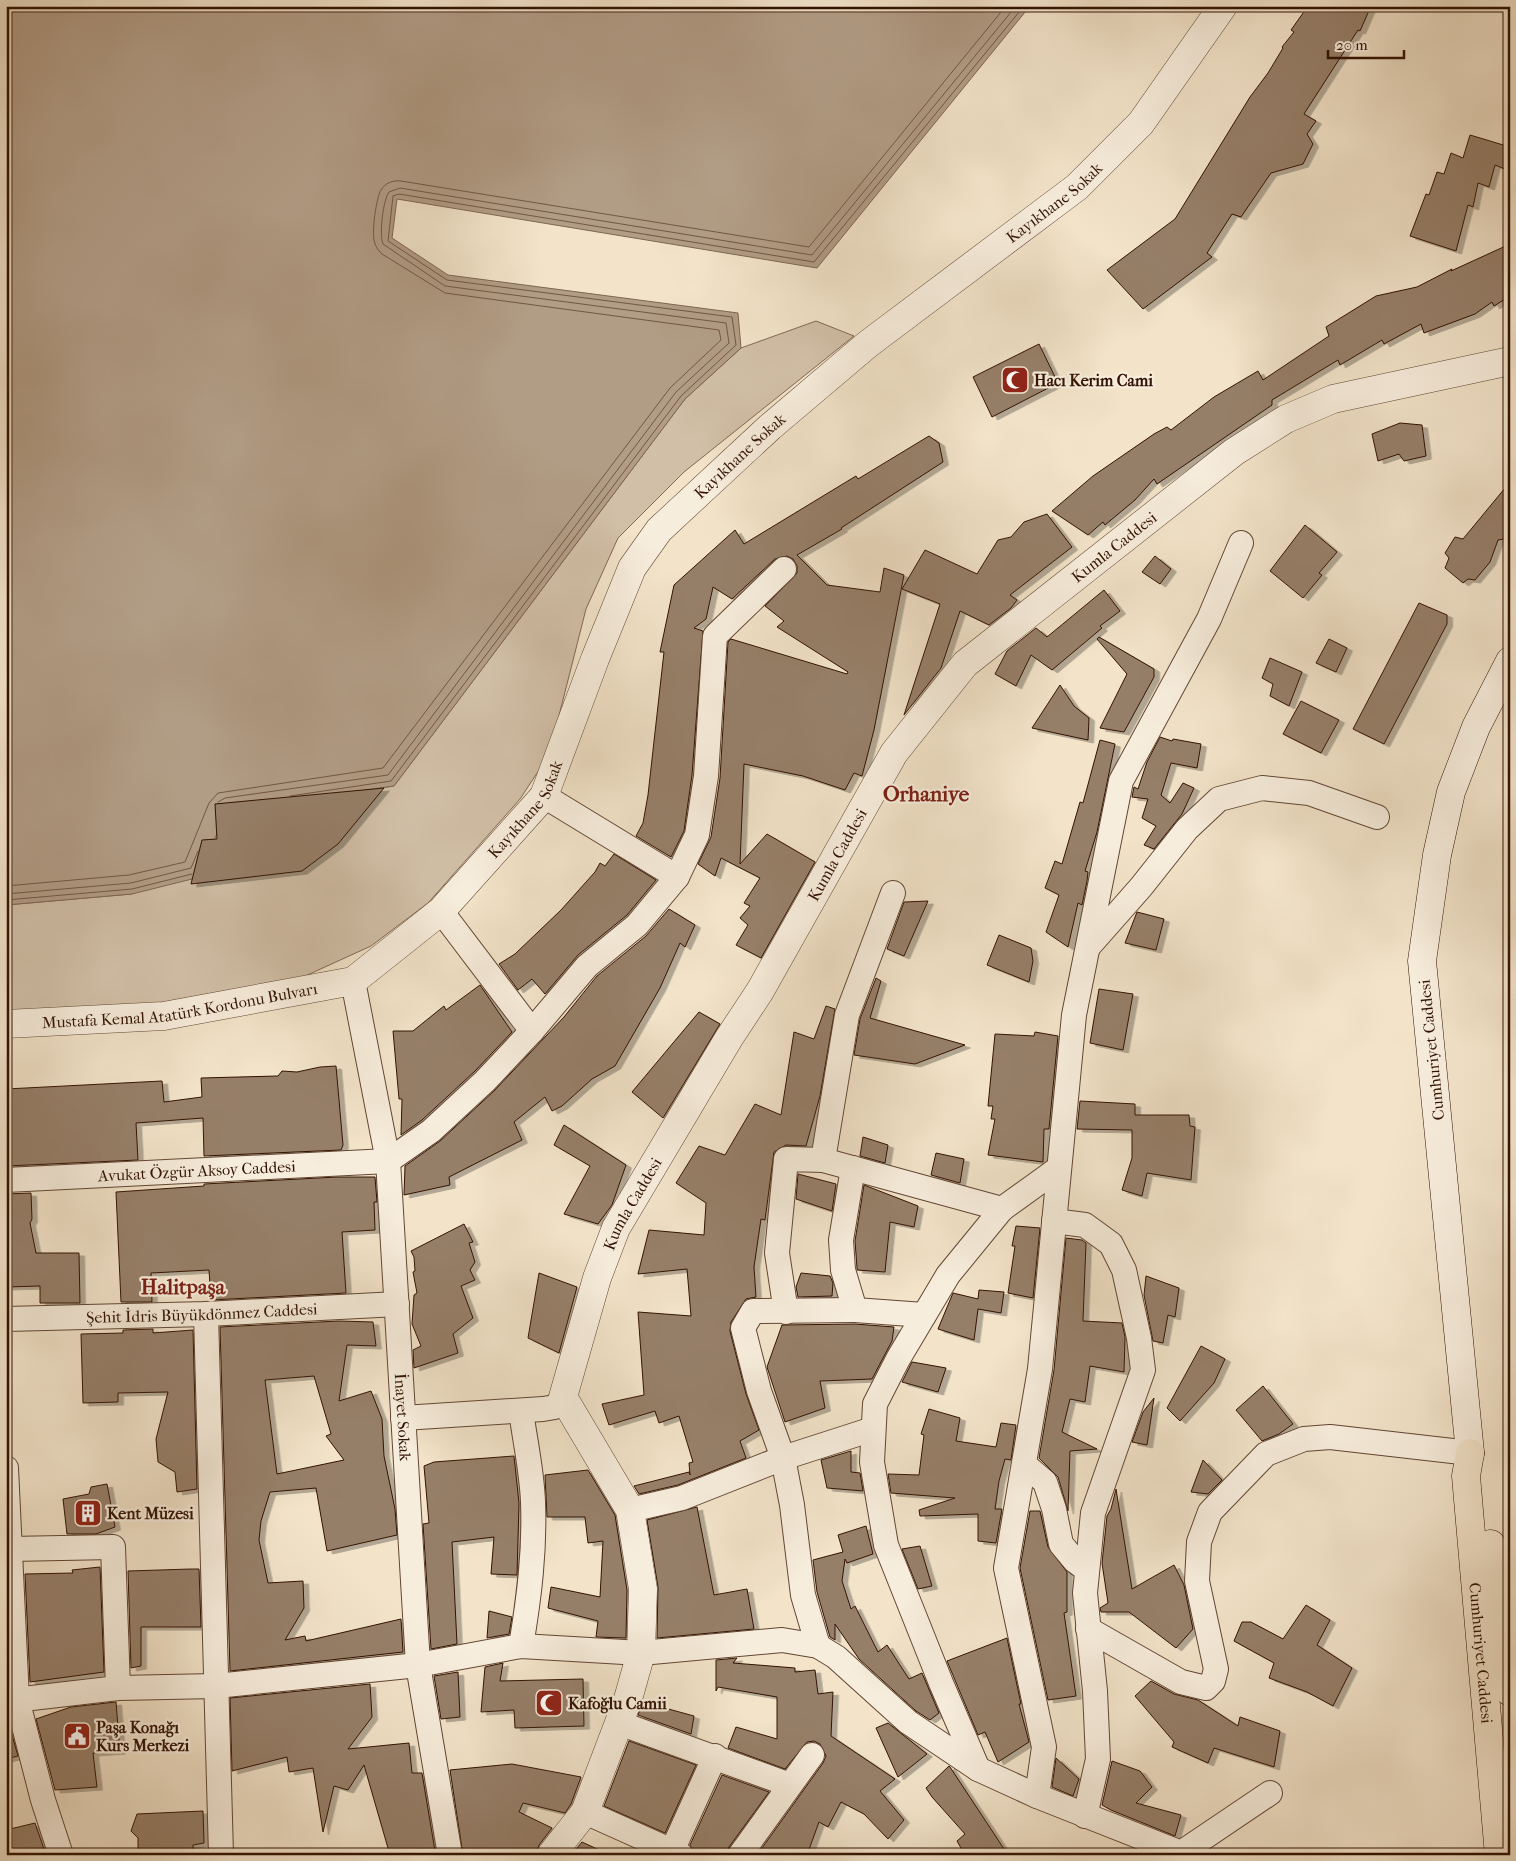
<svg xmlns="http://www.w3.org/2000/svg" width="1516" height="1861" font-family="'IM FELL French Canon',serif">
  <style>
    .green { fill: #d1bfa7; stroke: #826854 }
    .water { fill: #b19c85; stroke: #7e6551 }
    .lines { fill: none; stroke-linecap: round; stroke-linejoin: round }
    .shore { stroke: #725744; stroke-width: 1 }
    .building { fill: #967f69; stroke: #321202; fill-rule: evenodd; filter: url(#shadow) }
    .minor-casing { stroke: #624634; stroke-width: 26 }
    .tertiary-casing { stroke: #624634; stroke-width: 29 }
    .secondary-casing { stroke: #321202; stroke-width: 29 }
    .primary-casing { stroke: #321202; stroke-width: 29 }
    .minor { stroke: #f7eddc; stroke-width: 24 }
    .tertiary { stroke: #f7eddc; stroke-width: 28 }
    .secondary { stroke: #f7eddc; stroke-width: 28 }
    .primary { stroke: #f2e3c9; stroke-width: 28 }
    .labels { text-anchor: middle; stroke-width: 4.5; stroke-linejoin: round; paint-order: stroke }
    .street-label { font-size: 16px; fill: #321202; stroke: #f7eddc }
    .poi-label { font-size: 16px; font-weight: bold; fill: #321202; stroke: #f7eddc; text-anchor: start }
    .district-label { font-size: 21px; font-weight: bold; fill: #7a1f14; stroke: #f7eddc }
  </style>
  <defs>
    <filter id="shadow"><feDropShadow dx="5.5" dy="3" stdDeviation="0" flood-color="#0004"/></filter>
  </defs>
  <rect width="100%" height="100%" fill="#f2e3c9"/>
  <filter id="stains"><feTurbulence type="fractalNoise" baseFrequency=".004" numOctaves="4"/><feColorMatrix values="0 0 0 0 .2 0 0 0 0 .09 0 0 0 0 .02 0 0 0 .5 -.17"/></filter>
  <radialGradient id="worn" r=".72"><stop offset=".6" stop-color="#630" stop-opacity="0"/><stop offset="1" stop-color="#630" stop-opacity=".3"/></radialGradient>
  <polygon class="green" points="816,321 854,336 684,472 618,538 586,609 549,755 520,799 428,903 371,946 303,977 148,1005 6,1018 6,905 132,894 226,810 394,786 685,399 741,348"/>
  <polygon class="water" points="6,6 1030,6 817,268 397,199 392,238 448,275 738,313 741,348 685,399 394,786 226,810 200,877 132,894 6,905"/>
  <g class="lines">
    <g class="shore">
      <polyline points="290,796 391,781 681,396 736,345 732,317 447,280 388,241 393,196 399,194 814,262 1024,6"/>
      <path d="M218,802L225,798L388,775L676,392L729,343L726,323L445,286L383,244C379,235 383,200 389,192L400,188L812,255L1016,6"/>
      <path d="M6,886L129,875L185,862L209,803L218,793L383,768L670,388L721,340L719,330L445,293L382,254C378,250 375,246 374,240C372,231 376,198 381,190C385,183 393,180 401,181L809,247L1006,6"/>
      <polyline points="6,894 131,883 191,868 198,851"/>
      <polyline points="6,900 132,889 192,874"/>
    </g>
  </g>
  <g class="building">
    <polygon points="1308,6 1371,6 1360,31 1358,30 1304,114 1316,121 1307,134 1313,144 1303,164 1271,173 1241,217 1232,214 1207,253 1212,257 1143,309 1107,270 1175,219 1250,97 1268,73 1283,48 1282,47 1294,32 1291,30"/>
    <polygon points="1470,135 1510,147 1510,171 1495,165 1489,187 1478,183 1473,207 1468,205 1456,251 1410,236 1426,194 1429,195 1437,172 1444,174 1451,153 1463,158"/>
    <polygon points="1510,244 1510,296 1494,306 1492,302 1475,314 1424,333 1421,324 1384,344 1382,340 1340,365 1338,360 1272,400 1272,405 1157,484 1154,479 1135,500 1105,525 1103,522 1088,535 1052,511 1093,476 1154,434 1167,427 1171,430 1214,397 1258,371 1263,380 1329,336 1326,327 1376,296 1417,287 1452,269 1451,271"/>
    <polygon points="1039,344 1058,383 992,417 973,377"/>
    <polygon points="1400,423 1422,425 1426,456 1404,461 1399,454 1378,461 1372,434"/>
    <polygon points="929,436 939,443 943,462 841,528 842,529 797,555 827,585 880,592 884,568 904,575 874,730 862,776 854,773 845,790 803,776 744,764 740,864 767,834 815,862 761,958 736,945 748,925 740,918 750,906 744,903 760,878 721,858 715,876 698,864 711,837 720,778 728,642 731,639 847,674 848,672 777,627 784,621 765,606 797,573 797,566 793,559 787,556 775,559 732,599 713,587 706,619 694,628 703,631 692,775 684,831 671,857 636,836 643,823 648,795 664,652 660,652 674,585 735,530 744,544 856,476 858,479"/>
    <polygon points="1510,482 1510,538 1498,540 1490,562 1475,580 1468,579 1463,583 1445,568 1449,558 1445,553 1455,537 1463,539"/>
    <polygon points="1047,514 1072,547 1010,595 1017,600 1011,608 989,625 960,611 941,668 904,715 940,604 902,589 925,550 977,574 998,540 1011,537 1024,522"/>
    <polygon points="1305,525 1337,552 1319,573 1322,575 1303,598 1270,571"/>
    <polygon points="1155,556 1171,569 1160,584 1142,572"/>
    <polygon points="1104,590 1120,611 1100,626 1102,628 1052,670 1031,655 1016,686 995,674 1007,651 1036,628 1047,637"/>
    <polygon points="1419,603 1447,615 1447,624 1384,744 1353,729"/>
    <polygon points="1099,637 1154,669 1154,677 1124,732 1100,728 1127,674 1097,639"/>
    <polygon points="1329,639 1347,648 1336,672 1316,663"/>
    <polygon points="1270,658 1302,672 1289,706 1270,696 1273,684 1262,678"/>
    <polygon points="1060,685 1074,706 1089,718 1088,740 1032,728"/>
    <polygon points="1301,701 1339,720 1321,753 1283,734"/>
    <polygon points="1160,737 1172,741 1173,739 1201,744 1197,768 1171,763 1161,795 1170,803 1183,783 1194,788 1182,814 1154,849 1144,845 1156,826 1142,818 1148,799 1132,797 1134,787 1138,789 1147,762"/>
    <polygon points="1100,740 1115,744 1097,832 1085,871 1088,872 1087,881 1082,905 1078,903 1068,947 1046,932 1059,895 1045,888 1055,861 1062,864 1080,802 1083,803"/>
    <polygon points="384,788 338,844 302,871 191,884 202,840 217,839 215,804"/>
    <polygon points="614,854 656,880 627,915 578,955 545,994 532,979 518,990 499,964 515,954 561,910 595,872 600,863 605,866"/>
    <polygon points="928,901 904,956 887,949 904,902"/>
    <polygon points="669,909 695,925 685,947 680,943 660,988 615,1066 592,1079 562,1106 552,1111 545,1097 514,1122 522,1140 449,1177 450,1185 404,1195 405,1166 440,1141 494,1091 564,1017 597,976 646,936"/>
    <polygon points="1137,912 1164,919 1156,950 1125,943"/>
    <polygon points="999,935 1031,948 1033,961 1029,982 987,965"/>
    <polygon points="876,978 881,981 870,1018 965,1045 915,1064 854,1055 860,1019"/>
    <polygon points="480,985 512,1032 475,1071 422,1120 401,1135 402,1099 399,1099 393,1031 413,1031 444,1006 446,1010"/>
    <polygon points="1099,989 1133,994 1123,1050 1090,1043"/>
    <polygon points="826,1006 835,1009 820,1096 806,1146 786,1145 774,1152 765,1220 761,1219 754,1267 756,1297 746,1299 731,1322 730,1331 746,1394 759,1430 740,1441 746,1458 678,1485 639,1494 634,1486 689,1472 690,1475 689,1463 693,1462 679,1416 659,1423 655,1411 609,1425 602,1404 644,1395 638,1312 691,1316 687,1269 638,1274 649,1230 704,1235 706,1203 676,1183 699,1146 725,1155 755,1104 781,1115 794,1032 814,1039"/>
    <polygon points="699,1012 720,1024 663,1118 632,1092"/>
    <polygon points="1035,1032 1058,1036 1049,1129 1044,1129 1043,1162 988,1155 995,1119 991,1119 993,1106 988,1106 995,1034 1034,1036"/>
    <polygon points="336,1066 343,1145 341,1150 204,1156 203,1118 136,1123 138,1160 6,1166 6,1089 162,1081 164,1102 202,1097 201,1078 278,1076 282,1071 297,1072 320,1067"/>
    <polygon points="1080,1101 1135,1104 1135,1115 1189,1115 1190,1126 1195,1127 1191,1180 1147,1173 1142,1196 1122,1190 1132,1158 1132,1130 1077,1129"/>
    <polygon points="564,1125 626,1165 612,1205 598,1224 564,1214 590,1166 554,1145"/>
    <polygon points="863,1137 888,1145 885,1163 860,1156"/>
    <polygon points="936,1153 964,1159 960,1183 931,1175"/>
    <polygon points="798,1174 836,1184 832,1211 796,1199"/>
    <polygon points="337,1177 375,1177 377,1202 374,1202 375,1230 342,1232 346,1293 211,1300 209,1270 151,1273 152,1302 121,1302 116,1192 204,1186 204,1184"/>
    <polygon points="864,1185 918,1206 914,1227 890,1222 885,1272 857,1270 857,1268 855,1241"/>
    <polygon points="31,1193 32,1219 30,1223 36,1253 79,1253 80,1303 40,1303 40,1286 6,1287 6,1194"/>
    <polygon points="464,1224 473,1242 469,1243 475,1262 470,1270 475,1280 461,1286 473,1318 453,1334 458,1353 414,1368 413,1350 421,1346 412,1324 414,1295 417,1293 413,1272 415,1271 414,1257 411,1251"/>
    <polygon points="1016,1226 1040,1228 1033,1298 1008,1293 1015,1246 1012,1246"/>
    <polygon points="1066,1238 1082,1240 1086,1243 1083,1321 1122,1323 1125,1337 1124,1372 1090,1366 1085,1402 1070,1399 1062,1432 1097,1449 1070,1451 1068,1511 1058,1477 1039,1458 1054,1370"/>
    <polygon points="539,1273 577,1287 559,1353 528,1338"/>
    <polygon points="801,1273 830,1276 833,1283 832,1296 798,1297 796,1287"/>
    <polygon points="1146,1276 1179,1288 1175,1317 1168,1315 1163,1343 1153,1341 1144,1295"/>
    <polygon points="979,1290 1004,1292 1001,1313 978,1309 974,1340 938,1329 953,1293 978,1299"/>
    <path d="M339,1321L373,1322L376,1346L347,1345L339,1401L371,1391L382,1419L384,1456L395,1509L397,1535L327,1551L316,1488L270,1492L261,1521L259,1540L268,1583L303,1581L304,1608L285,1640L305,1636L306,1641L401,1619L403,1652L230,1671L220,1327ZM314,1376L331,1434L326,1436L344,1460L277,1474L265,1380Z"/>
    <polygon points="855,1324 894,1327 892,1341 872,1379 820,1381 825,1408 785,1422 767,1367 782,1325"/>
    <polygon points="153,1329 153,1333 193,1330 197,1489 177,1492 175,1472 158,1462 156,1439 168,1392 118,1393 118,1402 83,1403 81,1334 123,1333 123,1330"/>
    <polygon points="1201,1346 1225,1359 1214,1383 1180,1421 1167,1408"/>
    <polygon points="912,1362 946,1368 938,1392 902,1382"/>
    <polygon points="1263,1386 1293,1424 1279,1434 1262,1441 1236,1410"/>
    <polygon points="1154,1398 1147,1445 1132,1442 1143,1412"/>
    <polygon points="929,1409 960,1418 956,1441 996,1447 1001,1423 1016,1425 1011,1460 1005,1459 999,1481 995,1509 1002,1509 996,1543 978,1541 978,1514 920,1516 919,1510 955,1498 891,1493 888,1474 919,1475 924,1435 921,1434"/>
    <polygon points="851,1451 851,1472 860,1473 863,1491 827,1488 821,1460"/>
    <polygon points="514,1456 519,1503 517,1575 491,1574 494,1537 452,1542 457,1644 431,1649 423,1524 429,1523 424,1466 434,1462"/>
    <polygon points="1203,1460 1222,1480 1208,1494 1191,1492"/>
    <polygon points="588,1470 615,1515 627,1590 626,1638 596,1637 598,1621 548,1608 551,1587 600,1597 603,1541 588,1543 585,1517 547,1517 545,1475"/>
    <polygon points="107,1484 115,1527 96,1534 67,1534 63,1499 89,1494 91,1487"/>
    <polygon points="1116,1489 1132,1589 1174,1565 1184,1585 1193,1629 1176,1648 1129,1612 1101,1612 1100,1608 1108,1603 1102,1563 1107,1516 1111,1509"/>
    <polygon points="697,1507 714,1595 747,1589 754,1629 657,1638 658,1587 647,1520"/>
    <polygon points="1030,1511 1040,1511 1048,1547 1067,1572 1067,1612 1064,1613 1076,1696 1048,1700 1020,1568"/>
    <polygon points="866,1526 873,1554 847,1563 845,1559 842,1581 851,1609 855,1606 878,1652 887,1645 909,1679 922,1673 939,1713 930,1720 916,1711 859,1659 835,1624 835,1640 830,1637 817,1592 813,1560 843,1552 838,1535"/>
    <polygon points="920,1546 932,1586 918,1589 902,1549"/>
    <polygon points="100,1567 104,1672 30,1682 25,1574 73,1573 72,1570"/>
    <polygon points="191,1569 199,1569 201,1627 141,1627 141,1666 131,1668 128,1571"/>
    <polygon points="1306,1605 1330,1620 1317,1645 1352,1668 1333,1706 1307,1692 1269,1678 1274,1663 1234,1641 1242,1622 1251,1622 1283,1639"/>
    <polygon points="489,1611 512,1617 509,1634 487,1638"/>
    <polygon points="1007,1638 1021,1704 1019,1704 1029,1742 998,1762 985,1732 978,1735 947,1661"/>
    <polygon points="737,1658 733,1663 795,1668 795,1672 815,1670 818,1694 833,1692 831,1736 895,1779 880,1791 904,1820 888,1839 864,1814 841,1802 828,1827 819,1822 807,1855 757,1855 823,1763 826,1756 820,1744 814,1741 807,1742 785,1769 728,1748 736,1727 777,1739 777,1697 718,1687 716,1691 716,1660"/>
    <polygon points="503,1663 500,1681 583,1679 584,1726 515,1728 514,1710 481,1712 485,1667"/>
    <polygon points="458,1672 460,1717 441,1719 434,1676"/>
    <polygon points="1151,1681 1174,1694 1198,1700 1238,1726 1240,1717 1280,1731 1274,1767 1214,1748 1208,1763 1172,1747 1174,1742 1135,1696"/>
    <polygon points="370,1684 372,1717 348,1749 409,1743 412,1773 422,1773 435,1851 419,1855 390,1855 364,1765 348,1790 334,1786 323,1832 313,1768 289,1772 287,1757 232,1771 230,1698"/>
    <polygon points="116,1702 120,1751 93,1753 97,1787 55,1790 36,1719 71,1707"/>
    <polygon points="643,1702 694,1716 691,1734 638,1715"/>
    <polygon points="888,1723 927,1754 898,1777 876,1728"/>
    <polygon points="10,1728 18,1756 6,1759 6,1729"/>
    <polygon points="629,1741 696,1765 665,1833 604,1806"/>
    <polygon points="1056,1758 1079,1779 1073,1796 1052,1787"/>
    <polygon points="1112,1761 1140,1771 1152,1787 1136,1803 1181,1815 1175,1836 1111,1810 1102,1805"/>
    <polygon points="512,1764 581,1777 571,1804 565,1813 523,1803 519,1812 552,1828 539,1845 536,1855 463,1855 450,1770"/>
    <polygon points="949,1766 950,1767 1008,1855 965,1855 957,1841 965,1834 932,1797 926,1788"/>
    <polygon points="722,1775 769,1792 729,1847 726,1855 695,1855 690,1845"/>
    <polygon points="203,1811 204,1843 193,1845 193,1855 138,1855 138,1838 131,1831 137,1814"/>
    <polygon points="35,1823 46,1855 6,1855 6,1830"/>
    <polygon points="582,1842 610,1855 571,1855"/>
  </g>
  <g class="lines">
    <g class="minor-casing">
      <g id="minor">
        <polyline points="1241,543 1209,619 1121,781 1074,1015 1040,1369 1006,1568 1044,1747 1037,1796 1181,1853 1270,1793"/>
        <polyline points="544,796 677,877"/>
        <polyline points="441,911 532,1031"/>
        <polyline points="1089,946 1141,887 1187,829 1219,799 1262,788 1309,793 1377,817"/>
        <path id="s1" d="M353,981L388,1161L418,1665L450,1855"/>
        <polyline points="823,1160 847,1015 893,893"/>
        <polyline points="388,1161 431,1131 485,1081 532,1031 587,966 637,925 677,877 697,835 706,776 715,636 784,569"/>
        <polyline points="853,1168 841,1240 843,1270 855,1310 924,1315"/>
        <path id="s2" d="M6,1180L388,1161"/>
        <polyline points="1054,1221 1085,1225 1111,1244 1124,1270 1139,1338 1143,1370 1093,1513 1085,1593 1095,1691 1098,1759 1085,1816"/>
        <polyline points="786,1312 777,1253 786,1159 823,1160 1002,1209"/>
        <polyline points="206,1314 221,1855"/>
        <path id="s3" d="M6,1319L206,1314L397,1304"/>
        <polyline points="403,1418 543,1409 555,1407 563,1397"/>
        <polyline points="1024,1464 1045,1482 1054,1509 1061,1544 1075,1561 1087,1570"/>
        <polyline points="6,1468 17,1699 43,1800 61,1855"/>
        <polyline points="630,1510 682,1498 783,1458 873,1429"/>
        <polyline points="10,1549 113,1547 118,1688"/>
        <polyline points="1088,1629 1181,1682 1206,1688 1213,1681 1216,1669 1197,1581 1199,1542 1210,1512 1266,1454 1304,1439 1330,1437 1470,1453"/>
        <path d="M521,1646C529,1598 535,1551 533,1502C532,1472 525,1441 521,1411"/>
        <polyline points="818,1646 803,1595 792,1505 783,1458 759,1391 743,1328 753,1311 855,1310"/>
        <polyline points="6,1701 118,1688 216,1686 418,1665 521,1646 641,1653 782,1640 818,1646 836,1657 908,1722 978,1769 1037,1796"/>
        <polyline points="619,1723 790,1785"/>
        <polyline points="978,1769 941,1683 886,1545 872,1462 875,1404 898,1359 948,1275 1002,1209 1059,1168"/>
        <polyline points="585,1812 681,1855"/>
        <polyline points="672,1851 715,1756"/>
        <polyline points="740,1855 812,1755"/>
      </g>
    </g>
    <g class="tertiary-casing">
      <g id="tertiary">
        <path id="s4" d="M6,1024L164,1016L353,981L441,911L544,796L595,659L632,568L659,530L770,427L868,344L1077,187L1141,123L1223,6"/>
        <path id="s5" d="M551,1855L585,1812L628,1699L641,1653L643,1589L630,1510L563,1397L597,1278L616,1228L729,1038L760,991L894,753L965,664L1234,452L1286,419L1333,399L1510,361"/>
      </g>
    </g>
    <g class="secondary-casing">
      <polyline id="secondary" points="1470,1453 1422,961 1437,855 1451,792 1476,727 1510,661"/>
    </g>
    <g class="primary-casing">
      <g id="primary">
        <path id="s6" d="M1470,1453L1466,1476L1499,1855"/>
        <polyline points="1491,1544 1510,1692"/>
      </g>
    </g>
    <use href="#minor" class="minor"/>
    <use href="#tertiary" class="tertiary"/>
    <use href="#secondary" class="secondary"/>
    <use href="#primary" class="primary"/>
  </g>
  <defs>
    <g id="mosque-square" transform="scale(1.4375)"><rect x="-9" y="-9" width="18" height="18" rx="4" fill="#8f2418" stroke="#f7eddc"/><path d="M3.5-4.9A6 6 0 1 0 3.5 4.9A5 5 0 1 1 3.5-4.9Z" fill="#fff"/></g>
    <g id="building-square" transform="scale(1.4375)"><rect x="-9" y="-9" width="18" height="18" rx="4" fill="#8f2418" stroke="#f7eddc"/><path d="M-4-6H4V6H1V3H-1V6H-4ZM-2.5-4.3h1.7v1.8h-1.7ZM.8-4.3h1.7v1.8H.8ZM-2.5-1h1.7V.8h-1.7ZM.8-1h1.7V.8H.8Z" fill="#fff"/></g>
    <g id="civic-square" transform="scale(1.4375)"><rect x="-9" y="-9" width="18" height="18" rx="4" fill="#8f2418" stroke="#f7eddc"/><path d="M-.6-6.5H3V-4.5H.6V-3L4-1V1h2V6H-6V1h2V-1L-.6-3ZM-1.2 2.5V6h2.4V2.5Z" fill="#fff"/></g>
  </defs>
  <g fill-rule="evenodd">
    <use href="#mosque-square" x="1015" y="380"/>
    <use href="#building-square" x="88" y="1513"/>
    <use href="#mosque-square" x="549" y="1703"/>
    <use href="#civic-square" x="77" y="1736"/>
  </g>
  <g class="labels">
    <g class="street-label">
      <text dy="6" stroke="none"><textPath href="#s4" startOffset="1422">Kayıkhane Sokak</textPath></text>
      <text dy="6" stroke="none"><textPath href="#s4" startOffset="1018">Kayıkhane Sokak</textPath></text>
      <text dy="6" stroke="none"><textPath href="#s5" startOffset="1530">Kumla Caddesi</textPath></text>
      <text dy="6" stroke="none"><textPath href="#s4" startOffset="596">Kayıkhane Sokak</textPath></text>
      <text dy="6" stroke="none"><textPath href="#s5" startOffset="1110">Kumla Caddesi</textPath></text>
      <text dy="6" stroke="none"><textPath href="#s4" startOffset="175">Mustafa Kemal Atatürk Kordonu Bulvarı</textPath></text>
      <text transform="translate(1431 1050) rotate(-96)" y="6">Cumhuriyet Caddesi</text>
      <text dy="6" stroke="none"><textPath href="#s2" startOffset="191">Avukat Özgür Aksoy Caddesi</textPath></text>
      <text dy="6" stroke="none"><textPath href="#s5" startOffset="705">Kumla Caddesi</textPath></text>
      <text dy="6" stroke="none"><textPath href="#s3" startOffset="196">Şehit İdris Büyükdönmez Caddesi</textPath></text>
      <text dy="6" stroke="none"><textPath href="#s1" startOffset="440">İnayet Sokak</textPath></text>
      <text dy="6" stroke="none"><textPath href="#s6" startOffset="201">Cumhuriyet Caddesi</textPath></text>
    </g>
    <g class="poi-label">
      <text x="1034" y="386">Hacı Kerim Cami</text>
      <text x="107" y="1519">Kent Müzesi</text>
      <text x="568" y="1709">Kafoğlu Camii</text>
      <text x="96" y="1733">Paşa Konağı<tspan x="96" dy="18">Kurs Merkezi</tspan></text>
    </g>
    <g class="district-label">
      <text x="926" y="801">Orhaniye</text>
      <text x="183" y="1294">Halitpaşa</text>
    </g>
  </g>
  <rect width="1516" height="1861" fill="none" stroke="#f2e3c9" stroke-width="25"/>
  <rect x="8" y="8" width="1501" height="1846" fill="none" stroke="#321202" stroke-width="2.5"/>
  <rect x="12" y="12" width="1491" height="1836" fill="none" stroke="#321202"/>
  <path d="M1328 50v8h76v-8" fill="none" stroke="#321202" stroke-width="2.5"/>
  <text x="1336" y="50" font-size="15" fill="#321202" stroke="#f7eddc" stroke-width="4" paint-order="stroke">20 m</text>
  <rect width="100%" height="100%" filter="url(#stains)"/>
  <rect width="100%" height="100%" fill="url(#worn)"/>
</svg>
